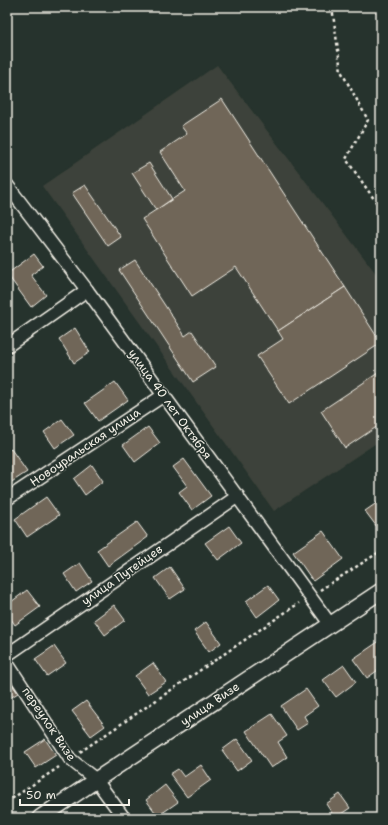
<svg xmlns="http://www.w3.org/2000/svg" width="388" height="825" font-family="'Shantell Sans',sans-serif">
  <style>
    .built { fill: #3c423a }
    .building { fill: #706658; stroke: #f4f1e8 }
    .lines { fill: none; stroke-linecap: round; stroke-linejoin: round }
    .minor-casing { stroke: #f4f1e8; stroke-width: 15 }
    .tertiary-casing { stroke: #f4f1e8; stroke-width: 18 }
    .path { stroke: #f4f1e8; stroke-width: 2.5; stroke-dasharray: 3 3; stroke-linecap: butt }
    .minor { stroke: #26332d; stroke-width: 12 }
    .tertiary { stroke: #26332d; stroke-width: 15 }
    .labels { text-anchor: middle; stroke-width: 3; stroke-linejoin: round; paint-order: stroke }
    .street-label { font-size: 12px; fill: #f4f1e8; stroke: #26332d }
  </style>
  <rect width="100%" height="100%" fill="#26332d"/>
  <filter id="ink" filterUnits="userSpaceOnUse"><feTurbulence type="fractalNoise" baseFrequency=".025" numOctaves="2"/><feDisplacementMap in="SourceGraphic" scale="8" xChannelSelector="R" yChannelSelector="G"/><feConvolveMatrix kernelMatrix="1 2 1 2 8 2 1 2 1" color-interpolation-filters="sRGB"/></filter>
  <g filter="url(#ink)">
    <polygon class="built" points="217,65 381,280 381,440 274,511 42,186"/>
    <g class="building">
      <polygon points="222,99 345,287 278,331 236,267 192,296 142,219 185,191 160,152 187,134 181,126"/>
      <polygon points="149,163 172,199 156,210 132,173"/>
      <polygon points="85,185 121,237 108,246 72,193"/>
      <polygon points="34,254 43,266 31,275 46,295 31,307 7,274"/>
      <polygon points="135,260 185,336 192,331 216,367 193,382 119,270"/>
      <polygon points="345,287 381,343 289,404 257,356 283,339 278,331"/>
      <polygon points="75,328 90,352 74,363 59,339"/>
      <polygon points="381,371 381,424 345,448 321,411"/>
      <polygon points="115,382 128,400 98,421 85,403"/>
      <polygon points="62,419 74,435 55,448 44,432"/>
      <polygon points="148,427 160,443 135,462 123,445"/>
      <polygon points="11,449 27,472 7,485 7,452"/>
      <polygon points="184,459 211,496 192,510 179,492 187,486 173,467"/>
      <polygon points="92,465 103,481 85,495 74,479"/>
      <polygon points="46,497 59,515 27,537 15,519"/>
      <polygon points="381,500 381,524 377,527 365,511"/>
      <polygon points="137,522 148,537 108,566 97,550"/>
      <polygon points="229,526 241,543 218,560 205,543"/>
      <polygon points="323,531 343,559 313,581 293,552"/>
      <polygon points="7,542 12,549 7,553"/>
      <polygon points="80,563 92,581 76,592 64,574"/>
      <polygon points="170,567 185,589 170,599 155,578"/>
      <polygon points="268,585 279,600 257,617 246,601"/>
      <polygon points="27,590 40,607 15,625 7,613 7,605"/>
      <polygon points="114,605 125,620 105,635 94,620"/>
      <polygon points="206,622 221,643 209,652 194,631"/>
      <polygon points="378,642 381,646 381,668 367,678 353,659"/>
      <polygon points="54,646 66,663 47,676 35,659"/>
      <polygon points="153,663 166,682 148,694 135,676"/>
      <polygon points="344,665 356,682 336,697 323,680"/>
      <polygon points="7,678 18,693 7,700"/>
      <polygon points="306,689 318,706 304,716 308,723 297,730 281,706"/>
      <polygon points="86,701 105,726 91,736 72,711"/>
      <polygon points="272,714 287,736 278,742 287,757 271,768 246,731"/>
      <polygon points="45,739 56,755 36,768 25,752"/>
      <polygon points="237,739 252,760 237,771 222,750"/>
      <polygon points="201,765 211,780 187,797 170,774 178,769 184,777"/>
      <polygon points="165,785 178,802 158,816 146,800"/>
      <polygon points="340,794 350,808 335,818 326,804"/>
    </g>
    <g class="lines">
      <g class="minor-casing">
        <g id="minor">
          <polyline points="7,185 87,290 330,624"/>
          <polyline points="7,346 87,290"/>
          <polyline points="7,499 164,395"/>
          <polyline points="7,655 238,496"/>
          <polyline points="7,663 70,759 96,780 124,818"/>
        </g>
      </g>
      <g class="tertiary-casing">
        <polyline id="tertiary" points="40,818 96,780 381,591"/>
      </g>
      <g class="path">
        <polyline points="332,7 341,71 368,120 346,159 381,209"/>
        <polyline points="320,590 381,551"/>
        <polyline points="80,752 299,603"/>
        <polyline points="7,802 59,767"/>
      </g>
      <use href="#minor" class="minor"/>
      <use href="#tertiary" class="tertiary"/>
    </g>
  </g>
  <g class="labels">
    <g class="street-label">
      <text transform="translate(170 404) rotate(54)" y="4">улица 40 лет Октября</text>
      <text transform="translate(85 447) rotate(-34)" y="4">Новоуральская улица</text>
      <text transform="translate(122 575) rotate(-35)" y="4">улица Путейцев</text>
      <text transform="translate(210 704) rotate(-34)" y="4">улица Визе</text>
      <text transform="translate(49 724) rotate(56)" y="4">переулок Визе</text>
    </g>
  </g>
  <rect width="388" height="825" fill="none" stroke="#26332d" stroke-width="24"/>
  <rect x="12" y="12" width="364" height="801" fill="none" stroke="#f4f1e8" stroke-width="1.5" filter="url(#ink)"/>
  <path d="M20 799v6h109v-6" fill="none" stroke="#f4f1e8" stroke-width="2"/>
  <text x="26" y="799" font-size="12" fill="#f4f1e8" stroke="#26332d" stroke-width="3" paint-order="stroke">50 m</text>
</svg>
